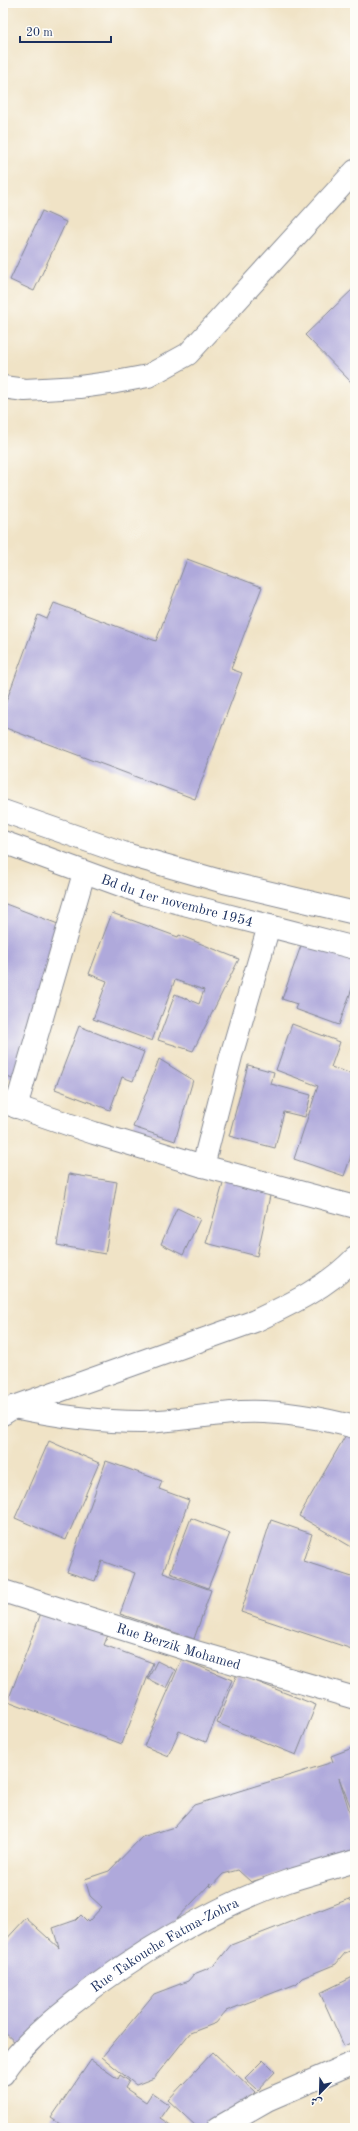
<svg xmlns="http://www.w3.org/2000/svg" width="358" height="2131" font-family="'Old Standard TT',Amiri,serif">
  <style>
    .building { fill: #afa9db }
    .lines { fill: none; stroke-linecap: round; stroke-linejoin: round }
    .minor-casing { stroke: #868992; stroke-width: 24 }
    .minor { stroke: #fff; stroke-width: 22 }
    .labels { text-anchor: middle; stroke-width: 3; stroke-linejoin: round; paint-order: stroke }
    .street-label { font-size: 14px; fill: #1b2f5e; stroke: #fdfcf7 }
  </style>
  <rect width="100%" height="100%" fill="#fdfcf7"/>
  <filter id="ink" filterUnits="userSpaceOnUse"><feTurbulence type="fractalNoise" baseFrequency=".025" numOctaves="2"/><feDisplacementMap in="SourceGraphic" scale="8" xChannelSelector="R" yChannelSelector="G"/><feConvolveMatrix kernelMatrix="1 2 1 2 8 2 1 2 1" color-interpolation-filters="sRGB"/></filter>
  <filter id="wash" filterUnits="userSpaceOnUse"><feTurbulence type="fractalNoise" baseFrequency=".012" numOctaves="4" result="noise"/><feDisplacementMap in="SourceGraphic" scale="16" xChannelSelector="R" yChannelSelector="G"/><feGaussianBlur stdDeviation="0.9" result="paint"/><feColorMatrix in="noise" values="0 0 0 0 0 0 0 0 0 0 0 0 0 0 0 0 0 1.4 0 .05"/><feComposite in="paint" operator="in"/></filter>
  <g filter="url(#wash)">
    <rect width="100%" height="100%" fill="#f0e3c6"/>
    <g id="blocks">
      <g class="building">
        <polygon points="42,211 66,222 34,291 10,280"/>
        <polygon points="355,287 355,386 305,335"/>
        <polygon points="187,559 262,587 231,669 242,673 195,799 3,727 3,710 38,615 47,619 54,603 156,641"/>
        <polygon points="3,903 58,924 17,1081 5,1076 3,1082"/>
        <polygon points="112,913 178,937 179,935 239,959 193,1051 158,1040 175,994 199,1004 204,990 175,980 152,1041 93,1019 107,981 89,974"/>
        <polygon points="303,940 355,958 355,980 339,1025 295,1009 297,1004 282,999"/>
        <polygon points="292,1024 340,1042 331,1067 355,1075 355,1145 344,1176 294,1159 318,1086 276,1070"/>
        <polygon points="79,1026 144,1052 133,1081 122,1077 110,1110 55,1089"/>
        <polygon points="159,1059 193,1080 175,1141 133,1127"/>
        <polygon points="248,1065 274,1072 271,1084 311,1095 305,1117 284,1112 275,1148 229,1136"/>
        <polygon points="69,1174 117,1182 105,1254 57,1245"/>
        <polygon points="225,1177 271,1191 257,1256 206,1243"/>
        <polygon points="177,1208 200,1219 183,1255 161,1244"/>
        <polygon points="347,1433 355,1437 355,1549 299,1516"/>
        <polygon points="49,1441 99,1463 66,1540 15,1518"/>
        <polygon points="106,1461 162,1481 159,1489 189,1500 163,1573 211,1590 194,1639 120,1614 135,1573 102,1561 95,1581 67,1572"/>
        <polygon points="191,1518 230,1533 208,1588 170,1573"/>
        <polygon points="271,1520 312,1534 303,1561 355,1578 355,1650 241,1612"/>
        <polygon points="47,1597 113,1622 104,1645 153,1663 122,1744 8,1701"/>
        <polygon points="182,1659 232,1680 206,1742 179,1731 168,1756 144,1746"/>
        <polygon points="157,1661 175,1670 166,1688 148,1679"/>
        <polygon points="237,1674 316,1705 296,1755 217,1723"/>
        <polygon points="355,1747 355,1818 339,1778 355,1829 355,1849 251,1882 238,1870 223,1874 211,1887 210,1884 156,1941 133,1948 31,2057 3,2031 3,1943 26,1918 59,1948 53,1928 76,1920 81,1915 88,1922 102,1907 90,1896 85,1879 109,1871 142,1837 174,1827 194,1805 333,1762 331,1756"/>
        <polygon points="349,1899 355,1904 355,1949 345,1953 336,1964 302,1978 296,1984 226,2011 216,2023 190,2033 154,2078 136,2085 102,2057 154,1994 188,1981 194,1974 214,1966 231,1945"/>
        <polygon points="355,1976 355,2041 344,2046 320,1993"/>
        <polygon points="213,2052 255,2092 221,2128 198,2128 168,2100"/>
        <polygon points="91,2060 118,2079 120,2075 129,2081 125,2088 146,2102 152,2093 169,2105 160,2118 175,2128 66,2128 51,2118"/>
        <polygon points="263,2060 275,2072 258,2090 245,2078"/>
      </g>
    </g>
  </g>
  <g filter="url(#ink)">
    <use href="#blocks" fill-opacity="0" stroke="#868992" stroke-width="1"/>
    <g class="lines">
      <g class="minor-casing">
        <g id="minor">
          <polyline points="3,387 25,390 80,387 116,382 148,376 188,354 355,171"/>
          <polyline points="3,811 129,855 224,882 355,913"/>
          <path id="s1" d="M3,842L145,894L355,948"/>
          <polyline points="3,1102 94,1133 203,1166 231,1056 269,926"/>
          <polyline points="16,1107 84,873"/>
          <polyline points="203,1166 355,1207"/>
          <path d="M14,1407C56,1416 97,1422 141,1422C174,1421 207,1415 241,1412C280,1410 317,1417 355,1427"/>
          <path d="M3,1414L14,1407L255,1321C291,1304 327,1287 355,1258"/>
          <path id="s2" d="M3,1591L196,1652L355,1698"/>
          <path id="s3" d="M3,2074C20,2047 46,2025 71,2005C132,1956 213,1907 288,1881C310,1874 333,1868 355,1861"/>
          <polyline points="218,2128 267,2100 355,2062"/>
        </g>
      </g>
      <use href="#minor" class="minor"/>
    </g>
  </g>
  <g class="labels">
    <g class="street-label">
      <text dy="5" stroke="none"><textPath href="#s1" startOffset="184">Bd du 1er novembre 1954</textPath></text>
      <text dy="5" stroke="none"><textPath href="#s2" startOffset="184">Rue Berzik Mohamed</textPath></text>
      <text dy="5" stroke="none"><textPath href="#s3" startOffset="209">Rue Takouche Fatma-Zohra</textPath></text>
    </g>
  </g>
  <rect width="358" height="2131" fill="none" stroke="#fdfcf7" stroke-width="16"/>
  <g transform="translate(320 2093) rotate(203)" stroke="#fdfcf7" stroke-width="3" paint-order="stroke">
  <path d="M0-3L7 15L0 10L-7 15Z" fill="#1b2f5e"/>
  <text y="-6" font-size="11" font-weight="bold" text-anchor="middle" fill="#1b2f5e">ش</text>
  </g>
  <path d="M20 36v6h91v-6" fill="none" stroke="#1b2f5e" stroke-width="2"/>
  <text x="26" y="36" font-size="12" fill="#1b2f5e" stroke="#fdfcf7" stroke-width="3" paint-order="stroke">20 m</text>
</svg>
